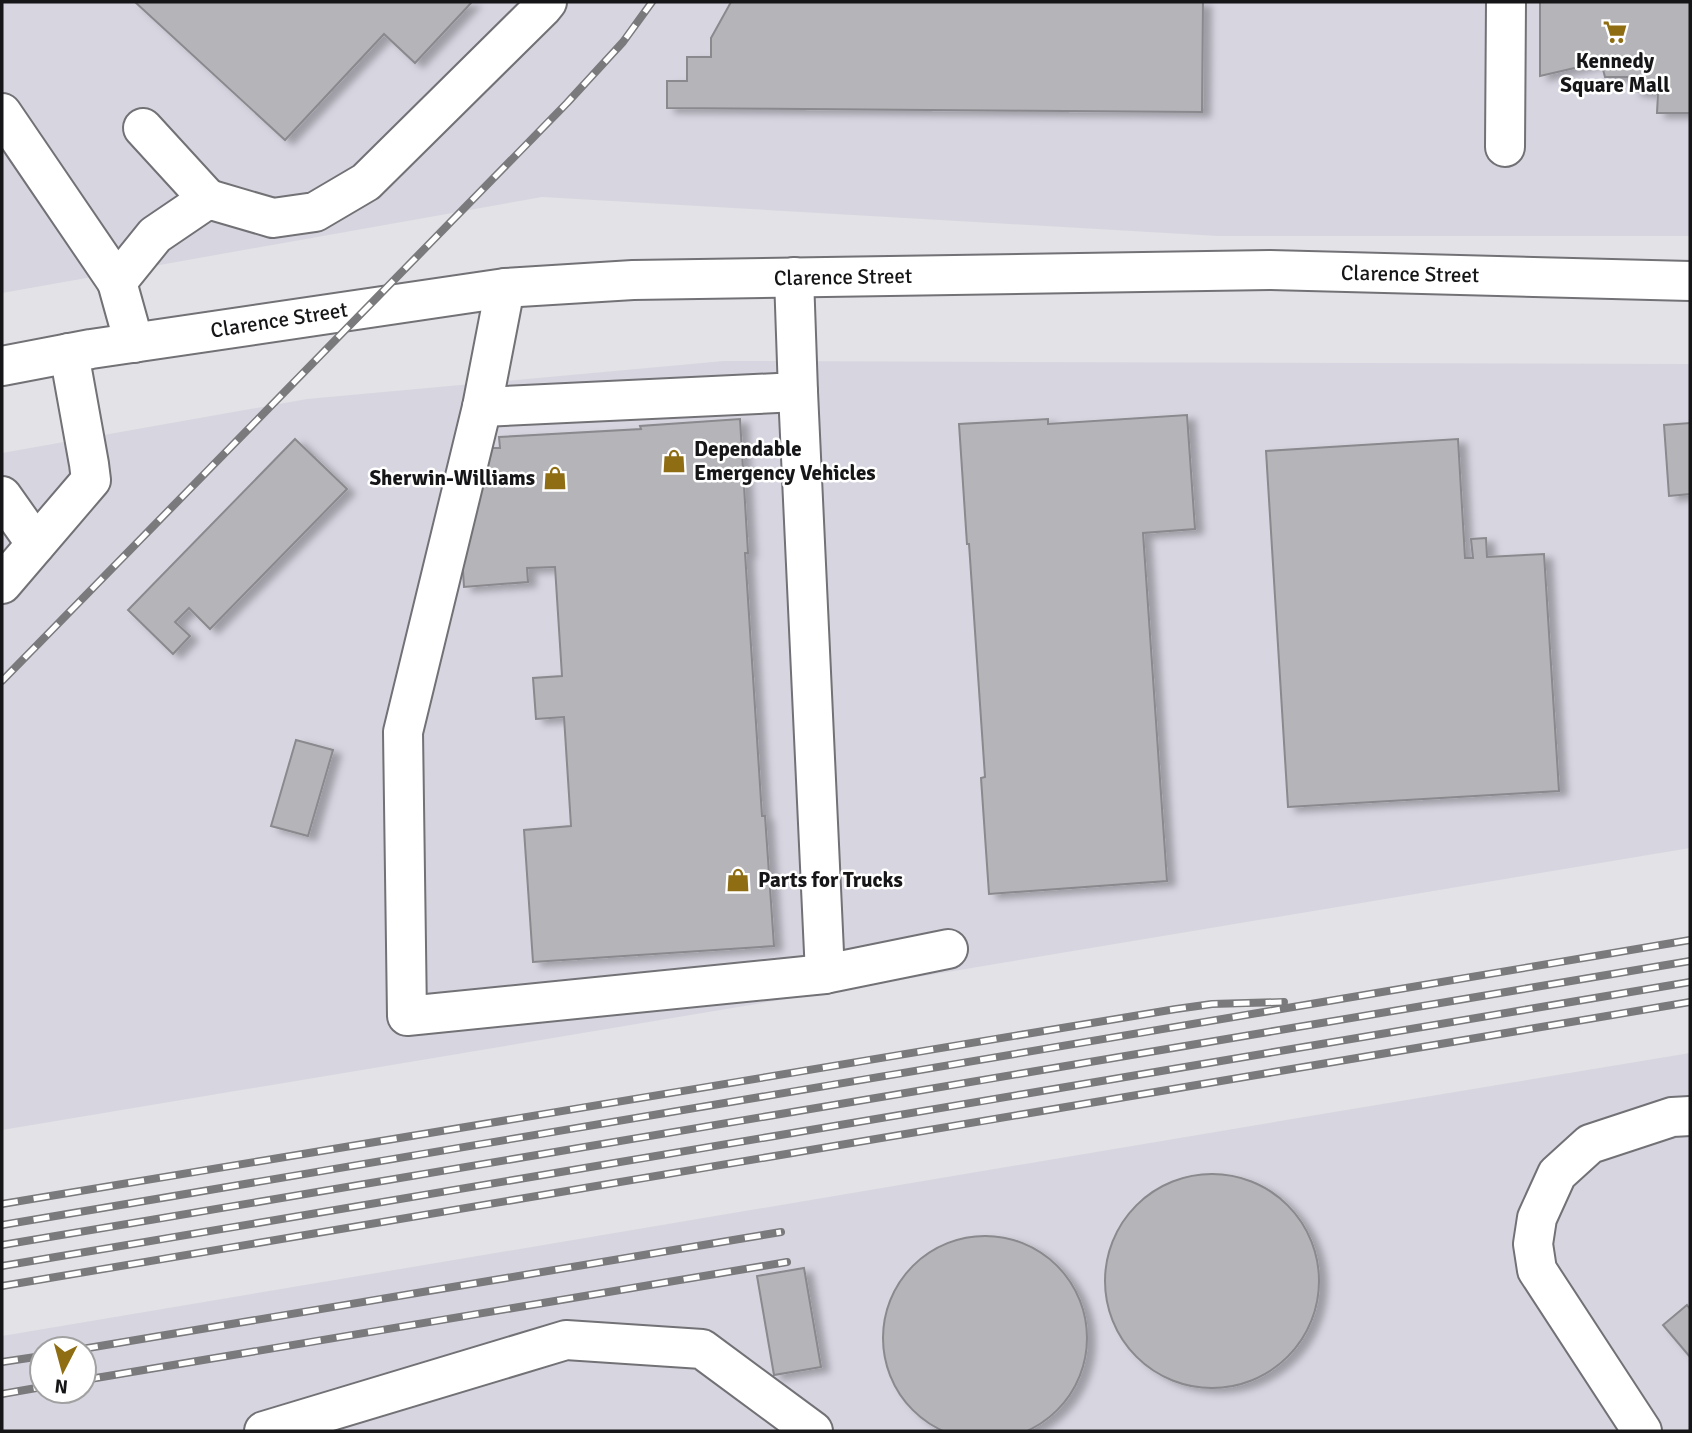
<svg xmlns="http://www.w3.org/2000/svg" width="1692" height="1433" font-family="Signika,sans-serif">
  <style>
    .built { fill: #d7d5e0; fill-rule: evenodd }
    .building { fill: #b5b4b8; stroke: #8a898d; stroke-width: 2; filter: url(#shadow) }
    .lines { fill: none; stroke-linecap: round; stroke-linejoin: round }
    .minor-casing { stroke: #727175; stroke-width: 42 }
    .minor { stroke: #fff; stroke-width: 38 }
    .rail-casing { stroke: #7a797c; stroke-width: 8 }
    .rail { stroke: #fff; stroke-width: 5; stroke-dasharray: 16; stroke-linecap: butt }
    .labels { text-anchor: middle; stroke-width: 5; stroke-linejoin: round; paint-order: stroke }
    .poi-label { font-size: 21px; font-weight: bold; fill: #161517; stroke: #fff; text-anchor: start }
    .street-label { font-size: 21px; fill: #161517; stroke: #fff }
  </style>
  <defs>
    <filter id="shadow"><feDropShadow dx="8" dy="4.5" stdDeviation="3.5" flood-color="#0004"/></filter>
  </defs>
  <rect width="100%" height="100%" fill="#e3e2e6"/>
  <g class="built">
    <polygon points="2,2 1690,2 1690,236 1218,236 542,197 2,293"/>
    <polygon points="724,361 1690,364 1690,848 2,1130 2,453 307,399"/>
    <path d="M1690,1053V1431H2V1336L1304,1117ZM42,1349H84V1391H42Z"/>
  </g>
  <g class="building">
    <polygon points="135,2 472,2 415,63 384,34 285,140"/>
    <polygon points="731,2 1203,2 1202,112 667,108 667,81 687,81 687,57 711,57 711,38"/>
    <polygon points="1540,2 1690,2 1690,113 1657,113 1658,94 1633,91 1634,77 1605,77 1601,62 1540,76"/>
    <polygon points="1187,415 1195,529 1143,533 1167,881 989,894 981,778 985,777 969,544 967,544 959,424 1048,419 1048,424"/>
    <polygon points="740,419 748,553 745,553 762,816 765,816 774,946 533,962 524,830 571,826 564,717 536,719 533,678 562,676 555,567 527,568 528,582 464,587 461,539 488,448 500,448 499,437 641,429 640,426"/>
    <polygon points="1690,423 1690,494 1669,496 1664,425"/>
    <polygon points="295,439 347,489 210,629 189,608 175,622 190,636 173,654 128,610"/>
    <polygon points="1458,439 1465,558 1473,558 1471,539 1486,538 1487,557 1544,554 1559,791 1288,807 1266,451"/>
    <polygon points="296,740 333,750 308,836 271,826"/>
    <circle cx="1212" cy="1281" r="107"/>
    <circle cx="985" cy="1338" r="102"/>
    <polygon points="804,1268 821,1367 774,1375 757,1276"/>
    <polygon points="1687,1305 1690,1309 1690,1357 1663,1325"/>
  </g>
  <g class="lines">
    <g class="minor-casing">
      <g id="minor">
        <polyline points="2,113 117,282"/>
        <polyline points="143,128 208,199"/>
        <polyline points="1505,147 1506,2"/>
        <polyline points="794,277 798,392 825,974 948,949"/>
        <polyline points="505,288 482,407 403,732 407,1016 825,974"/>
        <polyline points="134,343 117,282 155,235 208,199 273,218 315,212 366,182 543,7 547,2"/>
        <polyline points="2,366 91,349 505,288 633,280 1270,270 1690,281"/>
        <polyline points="482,407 798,392"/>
        <polyline points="2,496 36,544"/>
        <polyline points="2,584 91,480 89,464 69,353"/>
        <polyline points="264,1431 566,1340 702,1349 813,1431"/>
        <polyline points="1642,1431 1537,1270 1533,1244 1537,1218 1557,1174 1590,1144 1672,1117 1690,1116"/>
      </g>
    </g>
    <use href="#minor" class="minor"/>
    <g class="rail-casing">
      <g id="rail">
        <polyline points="2,681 567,103 623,42 652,2"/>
        <polyline points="2,1204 1176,1009 1212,1004 1284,1002"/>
        <polyline points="2,1225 1690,940"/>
        <polyline points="2,1245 1690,961"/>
        <polyline points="2,1266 1690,982"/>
        <polyline points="2,1286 1690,1002"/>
        <polyline points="82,1349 781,1232"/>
        <polyline points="2,1362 42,1356"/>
        <polyline points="84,1380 787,1262"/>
        <polyline points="2,1394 42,1387"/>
      </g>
    </g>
    <use href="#rail" class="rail"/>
  </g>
  <defs>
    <g id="supermarket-bare" transform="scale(1.89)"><path d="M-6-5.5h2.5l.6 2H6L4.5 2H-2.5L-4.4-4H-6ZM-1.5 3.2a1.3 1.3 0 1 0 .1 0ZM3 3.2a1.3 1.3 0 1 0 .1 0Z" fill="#8f6d12" stroke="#fff" stroke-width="2.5" paint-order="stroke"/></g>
    <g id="shop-bare" transform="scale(1.89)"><path d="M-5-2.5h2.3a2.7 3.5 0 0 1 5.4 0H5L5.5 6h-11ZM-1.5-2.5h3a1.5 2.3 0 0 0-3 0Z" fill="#8f6d12" stroke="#fff" stroke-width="2.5" paint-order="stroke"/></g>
  </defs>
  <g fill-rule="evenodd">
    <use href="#supermarket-bare" x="1615" y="32"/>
    <use href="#shop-bare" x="674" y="461"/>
    <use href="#shop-bare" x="555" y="478"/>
    <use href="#shop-bare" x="738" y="880"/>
  </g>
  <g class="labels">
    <g class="poi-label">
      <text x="1615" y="68" text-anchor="middle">Kennedy<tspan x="1615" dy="24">Square Mall</tspan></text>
      <text x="694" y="456">Dependable<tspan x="694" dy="24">Emergency Vehicles</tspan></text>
      <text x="535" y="485" text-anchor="end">Sherwin-Williams</text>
      <text x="758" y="887">Parts for Trucks</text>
    </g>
    <g class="street-label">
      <text transform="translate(1410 274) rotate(1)" y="7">Clarence Street</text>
      <text transform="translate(843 277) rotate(-1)" y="7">Clarence Street</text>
      <text transform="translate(279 320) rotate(-9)" y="7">Clarence Street</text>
    </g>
  </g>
  <rect width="1692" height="1433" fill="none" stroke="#161517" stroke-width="7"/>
  <g transform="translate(63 1370) rotate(186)"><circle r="33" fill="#ffffff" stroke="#a2a1a2" stroke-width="2"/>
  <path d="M0-5L12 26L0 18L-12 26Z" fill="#8f6d12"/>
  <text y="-10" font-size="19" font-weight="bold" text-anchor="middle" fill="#161517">N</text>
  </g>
</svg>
